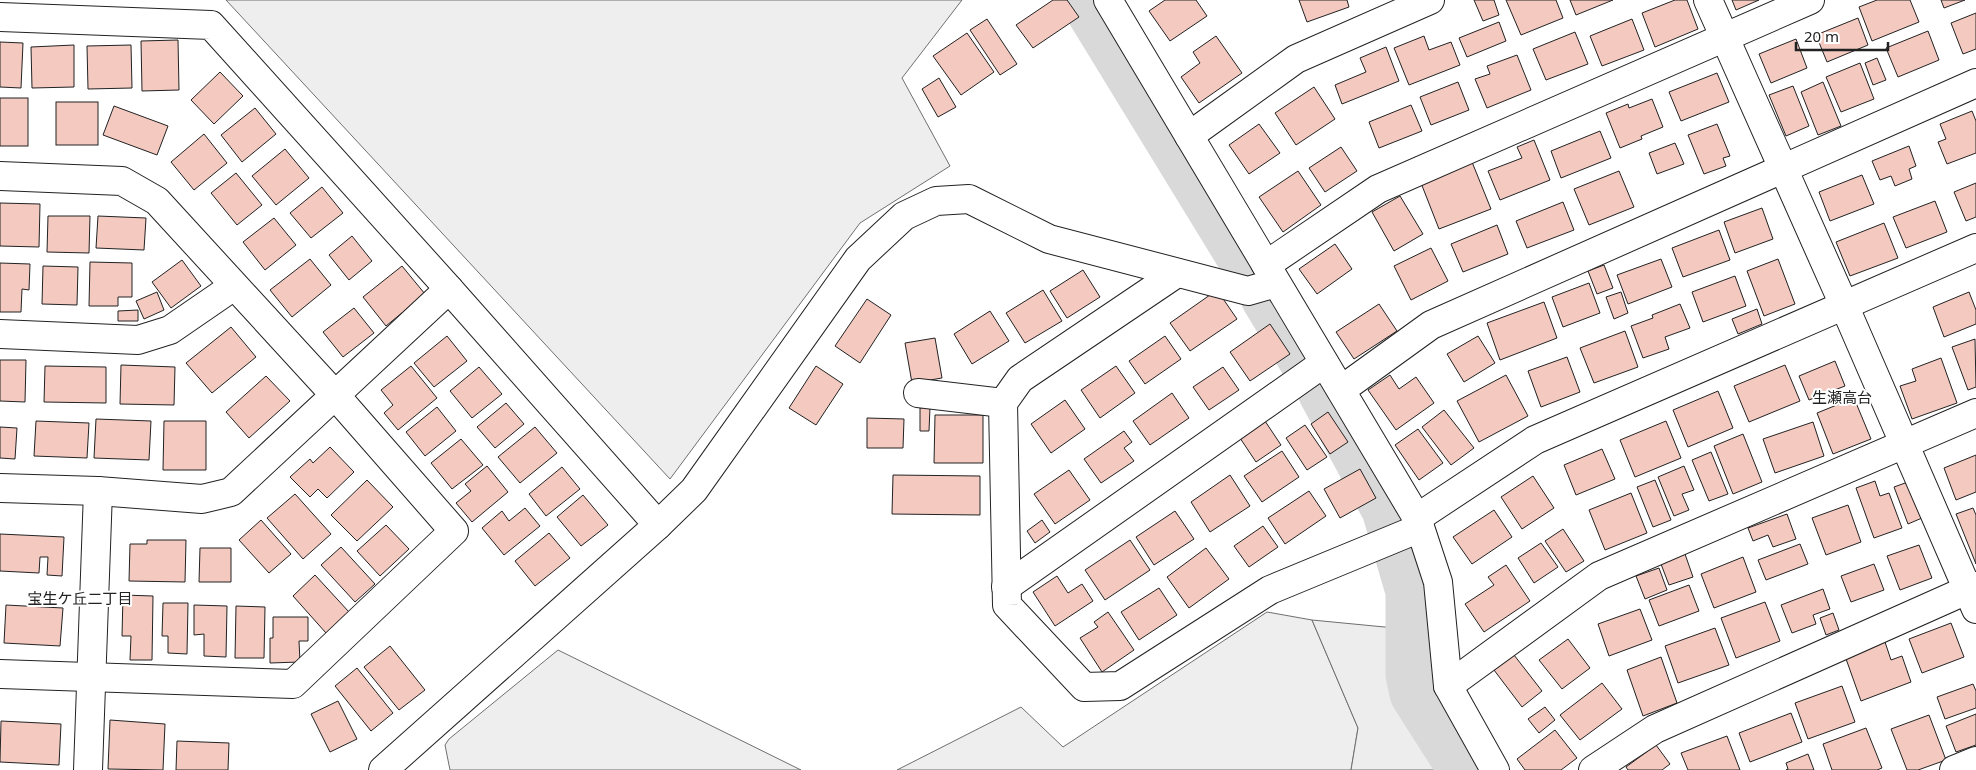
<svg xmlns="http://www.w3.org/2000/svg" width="1976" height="770" font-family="'Noto Sans','Noto Sans JP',sans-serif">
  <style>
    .green { fill: #eee; stroke: #6f6f6f }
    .parking { fill: #ededed; stroke: #6f6f6f }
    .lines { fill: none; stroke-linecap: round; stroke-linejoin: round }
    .river { stroke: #d9d9d9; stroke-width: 55 }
    .building { fill: #f3c9c0; stroke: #222 }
    .street-casing { stroke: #222; stroke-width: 30 }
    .street { stroke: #fff; stroke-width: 28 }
    .labels { text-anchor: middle; stroke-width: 4; stroke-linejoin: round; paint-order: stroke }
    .neighbourhood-label { font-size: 15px; fill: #222; stroke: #fff }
  </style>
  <rect width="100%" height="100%" fill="#fff"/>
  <g class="green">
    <polygon points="226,0 962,0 902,78 950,166 860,223 670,479"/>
    <polygon points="1267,612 1312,620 1358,728 1351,770 897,770 1021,707 1063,747"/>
    <polygon points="558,650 801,770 450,770 445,745 449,739"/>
  </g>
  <polygon class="parking" points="1312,620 1395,628 1400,692 1448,770 1351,770 1358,728"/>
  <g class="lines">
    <g class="river">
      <polyline points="1087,0 1256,276"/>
      <polyline points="1268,297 1307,361"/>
      <polyline points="1325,391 1389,509 1413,591 1413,674 1417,693 1466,770"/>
    </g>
  </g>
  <g class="building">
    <polygon points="1053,0 1067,0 1079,17 1033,48 1016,25"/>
    <polygon points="1165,0 1196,0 1207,16 1170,41 1149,11"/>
    <polygon points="1299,0 1347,0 1349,7 1307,22"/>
    <polygon points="1474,0 1494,0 1499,15 1483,21"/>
    <polygon points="1506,0 1556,0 1563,18 1521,35"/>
    <polygon points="1570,0 1613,0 1576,15"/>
    <polygon points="1675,0 1687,0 1698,29 1655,47 1642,13"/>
    <polygon points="1732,0 1759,0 1736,10"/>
    <polygon points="1877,0 1910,0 1919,22 1872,41 1859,7"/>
    <polygon points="1941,0 1965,0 1944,8"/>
    <polygon points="1976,13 1976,49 1963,54 1951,23"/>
    <polygon points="1858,18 1868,45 1827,62 1816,35"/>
    <polygon points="987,19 1017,64 1000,75 970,30"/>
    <polygon points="1632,19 1644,50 1602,66 1590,36"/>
    <polygon points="1499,22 1506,41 1467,57 1459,38"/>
    <polygon points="1928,31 1939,60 1898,77 1886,48"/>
    <polygon points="1575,32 1588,64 1546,80 1533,49"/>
    <polygon points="967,33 994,72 961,95 933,56"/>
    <polygon points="1216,36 1242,73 1199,103 1181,77 1200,63 1193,52"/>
    <polygon points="1424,36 1429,50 1451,42 1460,65 1409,85 1394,48"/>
    <polygon points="1796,39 1807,68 1771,83 1759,54"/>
    <polygon points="178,40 179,90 142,91 141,41"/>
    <polygon points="0,42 23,43 21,88 0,87"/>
    <polygon points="74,45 74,87 32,88 31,47"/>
    <polygon points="131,45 132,88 88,89 87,46"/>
    <polygon points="1386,47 1399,81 1342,104 1335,85 1366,72 1360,58"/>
    <polygon points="1517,55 1531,90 1487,108 1475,79 1490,74 1487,66"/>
    <polygon points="1877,58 1886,80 1873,85 1865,63"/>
    <polygon points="1860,63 1874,99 1841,112 1826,77"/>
    <polygon points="220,72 243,96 214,124 191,100"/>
    <polygon points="1717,73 1729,102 1681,121 1669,92"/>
    <polygon points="939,78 956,107 938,117 922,89"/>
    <polygon points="1458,82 1469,110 1431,125 1420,97"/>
    <polygon points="1823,82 1841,126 1818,135 1801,92"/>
    <polygon points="1793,86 1809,126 1786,136 1769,95"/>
    <polygon points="1314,87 1335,119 1296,145 1275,113"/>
    <rect x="0" y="98" width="28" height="48"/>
    <polygon points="1652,99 1663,127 1641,136 1642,139 1620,148 1606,113 1628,104 1629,108"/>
    <rect x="56" y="102" width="42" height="43"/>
    <polygon points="1411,105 1422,131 1379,148 1369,122"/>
    <polygon points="114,106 168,126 157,155 103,135"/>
    <polygon points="255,108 276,134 242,162 221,135"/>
    <polygon points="1972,111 1976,121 1976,153 1947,164 1938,142 1946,139 1940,124"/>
    <polygon points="1259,124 1280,153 1249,174 1229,145"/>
    <polygon points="1717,124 1730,156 1723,158 1726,166 1704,174 1688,135"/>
    <polygon points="1600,131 1611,158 1561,178 1551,151"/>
    <polygon points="204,134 227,163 194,190 171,162"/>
    <polygon points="1534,140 1550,180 1500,200 1488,171 1522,158 1517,147"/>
    <polygon points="1675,143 1684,164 1657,174 1649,153"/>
    <polygon points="1909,146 1916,166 1909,169 1912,179 1895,186 1891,176 1880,180 1872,161"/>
    <polygon points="1341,147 1357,171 1325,192 1309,168"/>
    <polygon points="285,149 309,178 276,205 252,176"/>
    <polygon points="1472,162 1491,209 1439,229 1421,183"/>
    <polygon points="1298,171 1321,205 1283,232 1259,197"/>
    <polygon points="1619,171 1634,207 1589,225 1574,189"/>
    <polygon points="236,173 262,205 237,225 211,193"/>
    <polygon points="1862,175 1874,204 1830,221 1819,192"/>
    <polygon points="1976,183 1976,217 1966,221 1954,192"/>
    <polygon points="322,187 343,213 311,238 290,213"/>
    <polygon points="1400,196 1423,234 1394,251 1372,212"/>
    <polygon points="1935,201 1947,232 1906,248 1893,217"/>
    <polygon points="1563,202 1574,230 1527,248 1516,221"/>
    <polygon points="0,203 40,204 39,247 0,246"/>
    <polygon points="1762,208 1773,239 1735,253 1724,222"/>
    <polygon points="48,216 90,216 89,253 47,252"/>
    <polygon points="98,216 146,218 144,250 96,248"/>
    <polygon points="274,218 296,245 265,270 243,242"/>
    <polygon points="1884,223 1898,258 1850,276 1836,242"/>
    <polygon points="1497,225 1508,254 1463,272 1451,244"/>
    <polygon points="1719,230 1730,260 1683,277 1672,248"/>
    <polygon points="352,236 372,261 349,280 329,255"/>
    <polygon points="1335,244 1352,269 1317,294 1299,269"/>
    <polygon points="1431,248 1448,281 1411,300 1394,266"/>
    <polygon points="310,259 331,285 292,317 270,290"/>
    <polygon points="1661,259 1672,287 1628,304 1617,275"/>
    <polygon points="1778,259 1795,304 1764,316 1747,271"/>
    <polygon points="182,260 201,286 171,308 152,282"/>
    <polygon points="90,262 132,263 132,297 118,297 118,306 89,306"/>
    <polygon points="0,263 30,264 29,290 22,289 21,312 0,312"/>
    <polygon points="1604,265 1613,288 1597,294 1588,271"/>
    <polygon points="43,266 78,267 77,305 42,304"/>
    <polygon points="402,266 425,294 386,326 363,297"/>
    <polygon points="1083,270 1100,297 1067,318 1050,291"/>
    <polygon points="1735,276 1746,306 1703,322 1692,292"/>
    <polygon points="1589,283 1600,313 1563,327 1552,297"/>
    <polygon points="1043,290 1062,321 1025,343 1006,313"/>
    <polygon points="1217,290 1237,319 1190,351 1170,323"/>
    <polygon points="157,292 164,310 144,319 136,301"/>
    <polygon points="1621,292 1628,313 1614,319 1606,297"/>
    <polygon points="1969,292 1976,310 1976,324 1944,337 1933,307"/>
    <polygon points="867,299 891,315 860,363 835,346"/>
    <polygon points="1544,302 1557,338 1500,360 1487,323"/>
    <polygon points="1379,304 1397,331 1354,359 1336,332"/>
    <polygon points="1680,304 1690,328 1665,337 1669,349 1643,358 1631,326 1653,318 1652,315"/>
    <polygon points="354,308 374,333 343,357 323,332"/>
    <polygon points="1757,309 1762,324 1738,334 1732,319"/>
    <polygon points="138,310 138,321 118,321 118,311"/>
    <polygon points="990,311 1009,341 972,364 954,334"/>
    <polygon points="1270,324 1290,354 1250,381 1230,352"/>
    <polygon points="231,327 256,357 212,393 186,363"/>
    <polygon points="1625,331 1638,367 1594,383 1580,348"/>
    <polygon points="447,336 467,361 434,387 414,363"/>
    <polygon points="1165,336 1181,359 1145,384 1129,361"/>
    <polygon points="1478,336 1495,363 1464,382 1447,354"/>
    <polygon points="935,338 942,378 912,383 905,343"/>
    <polygon points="1975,339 1976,387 1968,390 1952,347"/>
    <polygon points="1567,357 1580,392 1541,407 1528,371"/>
    <polygon points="1941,358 1957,403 1912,419 1900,386 1916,381 1912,369"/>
    <polygon points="0,360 26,360 25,402 0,401"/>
    <polygon points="1835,361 1845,386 1809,400 1799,376"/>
    <polygon points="121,365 175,367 174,405 120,404"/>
    <polygon points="1785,365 1800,401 1749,422 1734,386"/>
    <polygon points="45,366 106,367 106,403 44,402"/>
    <polygon points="411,366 437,398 398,430 384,413 393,405 381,390"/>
    <polygon points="816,366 843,384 816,425 789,408"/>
    <polygon points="1116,366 1135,393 1100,418 1081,390"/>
    <polygon points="479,367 502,394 472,418 450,391"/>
    <polygon points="1223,367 1239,390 1209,410 1193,387"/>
    <polygon points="1390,375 1399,389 1416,377 1434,403 1396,430 1368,390"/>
    <polygon points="1506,375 1528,416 1479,442 1457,401"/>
    <polygon points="266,376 290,401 249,438 226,412"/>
    <polygon points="1718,391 1733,428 1688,447 1673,410"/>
    <polygon points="1172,393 1189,418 1150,445 1133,421"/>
    <polygon points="1854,398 1871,439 1833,454 1817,413"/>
    <polygon points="1065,400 1085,429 1051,453 1031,424"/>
    <polygon points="506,403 524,424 495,448 477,427"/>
    <polygon points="437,407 456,431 425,456 406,432"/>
    <polygon points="930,407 929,431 920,431 920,408"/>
    <polygon points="1444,410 1474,448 1451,465 1422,427"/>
    <polygon points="1328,412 1348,442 1330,454 1311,424"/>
    <polygon points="935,415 983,415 983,463 934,463"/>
    <polygon points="867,418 904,419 903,448 867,448"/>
    <polygon points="96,419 151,421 149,460 94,458"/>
    <polygon points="36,421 89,423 87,458 34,456"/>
    <polygon points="164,421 206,421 206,470 163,470"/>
    <polygon points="1265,421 1281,445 1256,462 1240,438"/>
    <polygon points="1666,421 1681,458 1635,477 1620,440"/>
    <polygon points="1813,422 1824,456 1775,473 1763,439"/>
    <polygon points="1305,425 1327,457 1307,470 1286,438"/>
    <polygon points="0,427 17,428 15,459 0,458"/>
    <polygon points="535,427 557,453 520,483 498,457"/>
    <polygon points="1418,429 1443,463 1419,480 1395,445"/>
    <polygon points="1124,431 1132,442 1124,448 1134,461 1101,483 1084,459"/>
    <polygon points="1743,434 1762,482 1733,494 1714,446"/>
    <polygon points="461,439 483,465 452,489 431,463"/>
    <polygon points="330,447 354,472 327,498 318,489 310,497 290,477 310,459 313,463"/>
    <polygon points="1602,449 1615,479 1576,495 1564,465"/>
    <polygon points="1282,451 1299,477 1262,502 1244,476"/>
    <polygon points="1711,452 1728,494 1709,501 1692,460"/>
    <polygon points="1976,455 1976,492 1956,500 1944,468"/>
    <polygon points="487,466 508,492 472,522 456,503 471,491 465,484"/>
    <polygon points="1684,466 1694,490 1682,494 1689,510 1674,516 1658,477"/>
    <polygon points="562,467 580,489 546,516 529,494"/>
    <polygon points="1360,469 1376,498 1340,518 1324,489"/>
    <polygon points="1069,470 1090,500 1055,524 1034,494"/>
    <polygon points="893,475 980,476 980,515 892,514"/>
    <polygon points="1230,475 1250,506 1210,532 1191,502"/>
    <polygon points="1533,476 1554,508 1522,529 1501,497"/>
    <polygon points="367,480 393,507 357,541 331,515"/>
    <polygon points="1655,480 1671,520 1653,527 1637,487"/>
    <polygon points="1875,481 1880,496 1889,493 1902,528 1874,538 1856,488"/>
    <polygon points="1908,482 1922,518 1908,524 1894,487"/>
    <polygon points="1309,491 1326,516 1285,544 1268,518"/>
    <polygon points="1631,493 1647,533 1605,550 1589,510"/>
    <polygon points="295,494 331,534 303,559 267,518"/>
    <polygon points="583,495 608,525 581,546 557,517"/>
    <polygon points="1848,505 1861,542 1826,555 1812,518"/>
    <polygon points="525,508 540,526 504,555 482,528 502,511 509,521"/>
    <polygon points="1973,508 1976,515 1976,564 1956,514"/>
    <polygon points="1494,510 1512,537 1472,564 1453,537"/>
    <polygon points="1175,511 1194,539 1154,565 1136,537"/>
    <polygon points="1787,514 1796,539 1773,547 1768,535 1753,541 1748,528"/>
    <polygon points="261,520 291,554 269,573 239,540"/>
    <polygon points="1042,520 1050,532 1035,543 1027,531"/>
    <polygon points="386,525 409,549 380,576 357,551"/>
    <polygon points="1263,526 1278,547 1249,567 1234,546"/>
    <polygon points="1563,529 1584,561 1566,572 1545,541"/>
    <polygon points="549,533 570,558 535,586 515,561"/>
    <polygon points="0,534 64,537 62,576 47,575 48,557 40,557 39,573 0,571"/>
    <polygon points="147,540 186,540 185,582 129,581 130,544 147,544"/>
    <polygon points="1130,540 1150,570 1105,600 1085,570"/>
    <polygon points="1541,543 1558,567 1534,583 1518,558"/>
    <polygon points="1800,544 1808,564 1766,580 1758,560"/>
    <polygon points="1919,545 1932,578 1900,590 1887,556"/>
    <polygon points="341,547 375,584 355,602 321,565"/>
    <polygon points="200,548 231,548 231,582 199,582"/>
    <polygon points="1206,548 1229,579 1189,608 1167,577"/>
    <polygon points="1685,554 1693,577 1669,585 1661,564"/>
    <polygon points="1743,557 1756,592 1714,608 1701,574"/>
    <polygon points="1874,564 1884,590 1851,602 1841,576"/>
    <polygon points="1506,565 1530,601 1484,632 1465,604 1494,585 1488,577"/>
    <polygon points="1659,568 1667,590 1645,599 1636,576"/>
    <polygon points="315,575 349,612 326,633 293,596"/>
    <polygon points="1057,576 1068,593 1082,584 1093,601 1055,626 1033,592"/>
    <polygon points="1689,585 1699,611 1659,626 1649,600"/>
    <polygon points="1159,588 1177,615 1139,640 1121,612"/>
    <polygon points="1823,589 1830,609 1813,615 1816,624 1792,633 1781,605"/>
    <polygon points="123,595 153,596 152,660 130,660 131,636 122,636"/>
    <polygon points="1765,602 1780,641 1736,658 1721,618"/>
    <polygon points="163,603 188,603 187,654 168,653 168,636 162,636"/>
    <polygon points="6,605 63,608 60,646 4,643"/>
    <polygon points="194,605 227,606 226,657 204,656 204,634 194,635"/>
    <polygon points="236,606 265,607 264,658 235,658"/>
    <polygon points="1640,609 1652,640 1609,656 1598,624"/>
    <polygon points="1108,612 1134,650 1102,672 1080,638 1098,627 1094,622"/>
    <polygon points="1833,613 1839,630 1826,635 1820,618"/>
    <polygon points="273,617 308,617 308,641 299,641 300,662 270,663 270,638 273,638"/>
    <polygon points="1951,623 1964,657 1922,673 1909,639"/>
    <polygon points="1715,628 1729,665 1678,683 1665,646"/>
    <polygon points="1568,639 1590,668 1562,689 1539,660"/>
    <polygon points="1885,642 1891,660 1902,656 1911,682 1861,701 1845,656"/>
    <polygon points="390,646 425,690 399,710 364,667"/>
    <polygon points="1514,655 1542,691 1522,707 1494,670"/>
    <polygon points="1661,657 1677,703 1643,716 1627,670"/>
    <polygon points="357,668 393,713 371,731 335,686"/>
    <polygon points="1602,683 1622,709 1580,740 1560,715"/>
    <polygon points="1973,684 1976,691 1976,708 1945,719 1937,697"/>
    <polygon points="1842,686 1855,722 1808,739 1795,703"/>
    <polygon points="338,701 357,739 330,752 311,714"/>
    <polygon points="1545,707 1555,720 1539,733 1528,719"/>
    <polygon points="1791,713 1802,742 1750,762 1739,733"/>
    <polygon points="1976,714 1976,745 1956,752 1946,726"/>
    <polygon points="1929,715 1946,760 1918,770 1907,770 1891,729"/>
    <polygon points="110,720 165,724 163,770 108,769"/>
    <polygon points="1,721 61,724 59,765 0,762"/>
    <polygon points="1866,728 1882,768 1877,770 1832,770 1823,744"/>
    <polygon points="1555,730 1577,758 1561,770 1525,770 1517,759"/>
    <polygon points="1727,736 1740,770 1688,770 1681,753"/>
    <polygon points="177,741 229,743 228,770 176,770"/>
    <polygon points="1656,745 1670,764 1662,770 1628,770 1626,767"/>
    <polygon points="1808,754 1814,770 1786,770 1788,769 1786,763"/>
  </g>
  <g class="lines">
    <g class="street-casing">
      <g id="street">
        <polyline points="1108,0 1417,518 1438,582 1448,686 1495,770"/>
        <polyline points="1708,0 1844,305 1976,609"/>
        <polyline points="0,17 211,25 449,289 658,525"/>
        <polyline points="1189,136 1296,59 1430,0"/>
        <polyline points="0,176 122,181 157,201 335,395 454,531 293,684 0,674"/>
        <polyline points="1266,265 1378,189 1810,0"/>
        <polyline points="1177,273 1020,379 1003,403 1007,605 1084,687 1120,686 1270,590 1420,528"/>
        <polyline points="0,334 138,340 170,330 234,286"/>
        <polyline points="1341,390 1431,325 1976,83"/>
        <polyline points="918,393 1003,403"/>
        <polyline points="0,488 98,491 202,499 231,492 449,289"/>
        <polyline points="1417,518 1535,440 1976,248"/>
        <polyline points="1006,587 1324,363"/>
        <polyline points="1448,686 1599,576 1976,413"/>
        <polyline points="88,770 98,491"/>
        <polyline points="383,770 658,525 694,490 858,259 904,216 936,201 969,199 1049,239 1248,291 1276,283"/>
        <polyline points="1593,770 1655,729 1976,586"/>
        <polyline points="1954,770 1976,761"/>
      </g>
    </g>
    <use href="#street" class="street"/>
  </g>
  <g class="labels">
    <g class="neighbourhood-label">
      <text x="1842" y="403">生瀬高台</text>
      <text x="80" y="604">宝生ケ丘二丁目</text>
    </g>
  </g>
  <path d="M1796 42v8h92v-8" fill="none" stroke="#222222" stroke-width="2.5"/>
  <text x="1804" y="42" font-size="15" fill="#222222" stroke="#ffffff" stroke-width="4" paint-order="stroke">20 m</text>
</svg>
